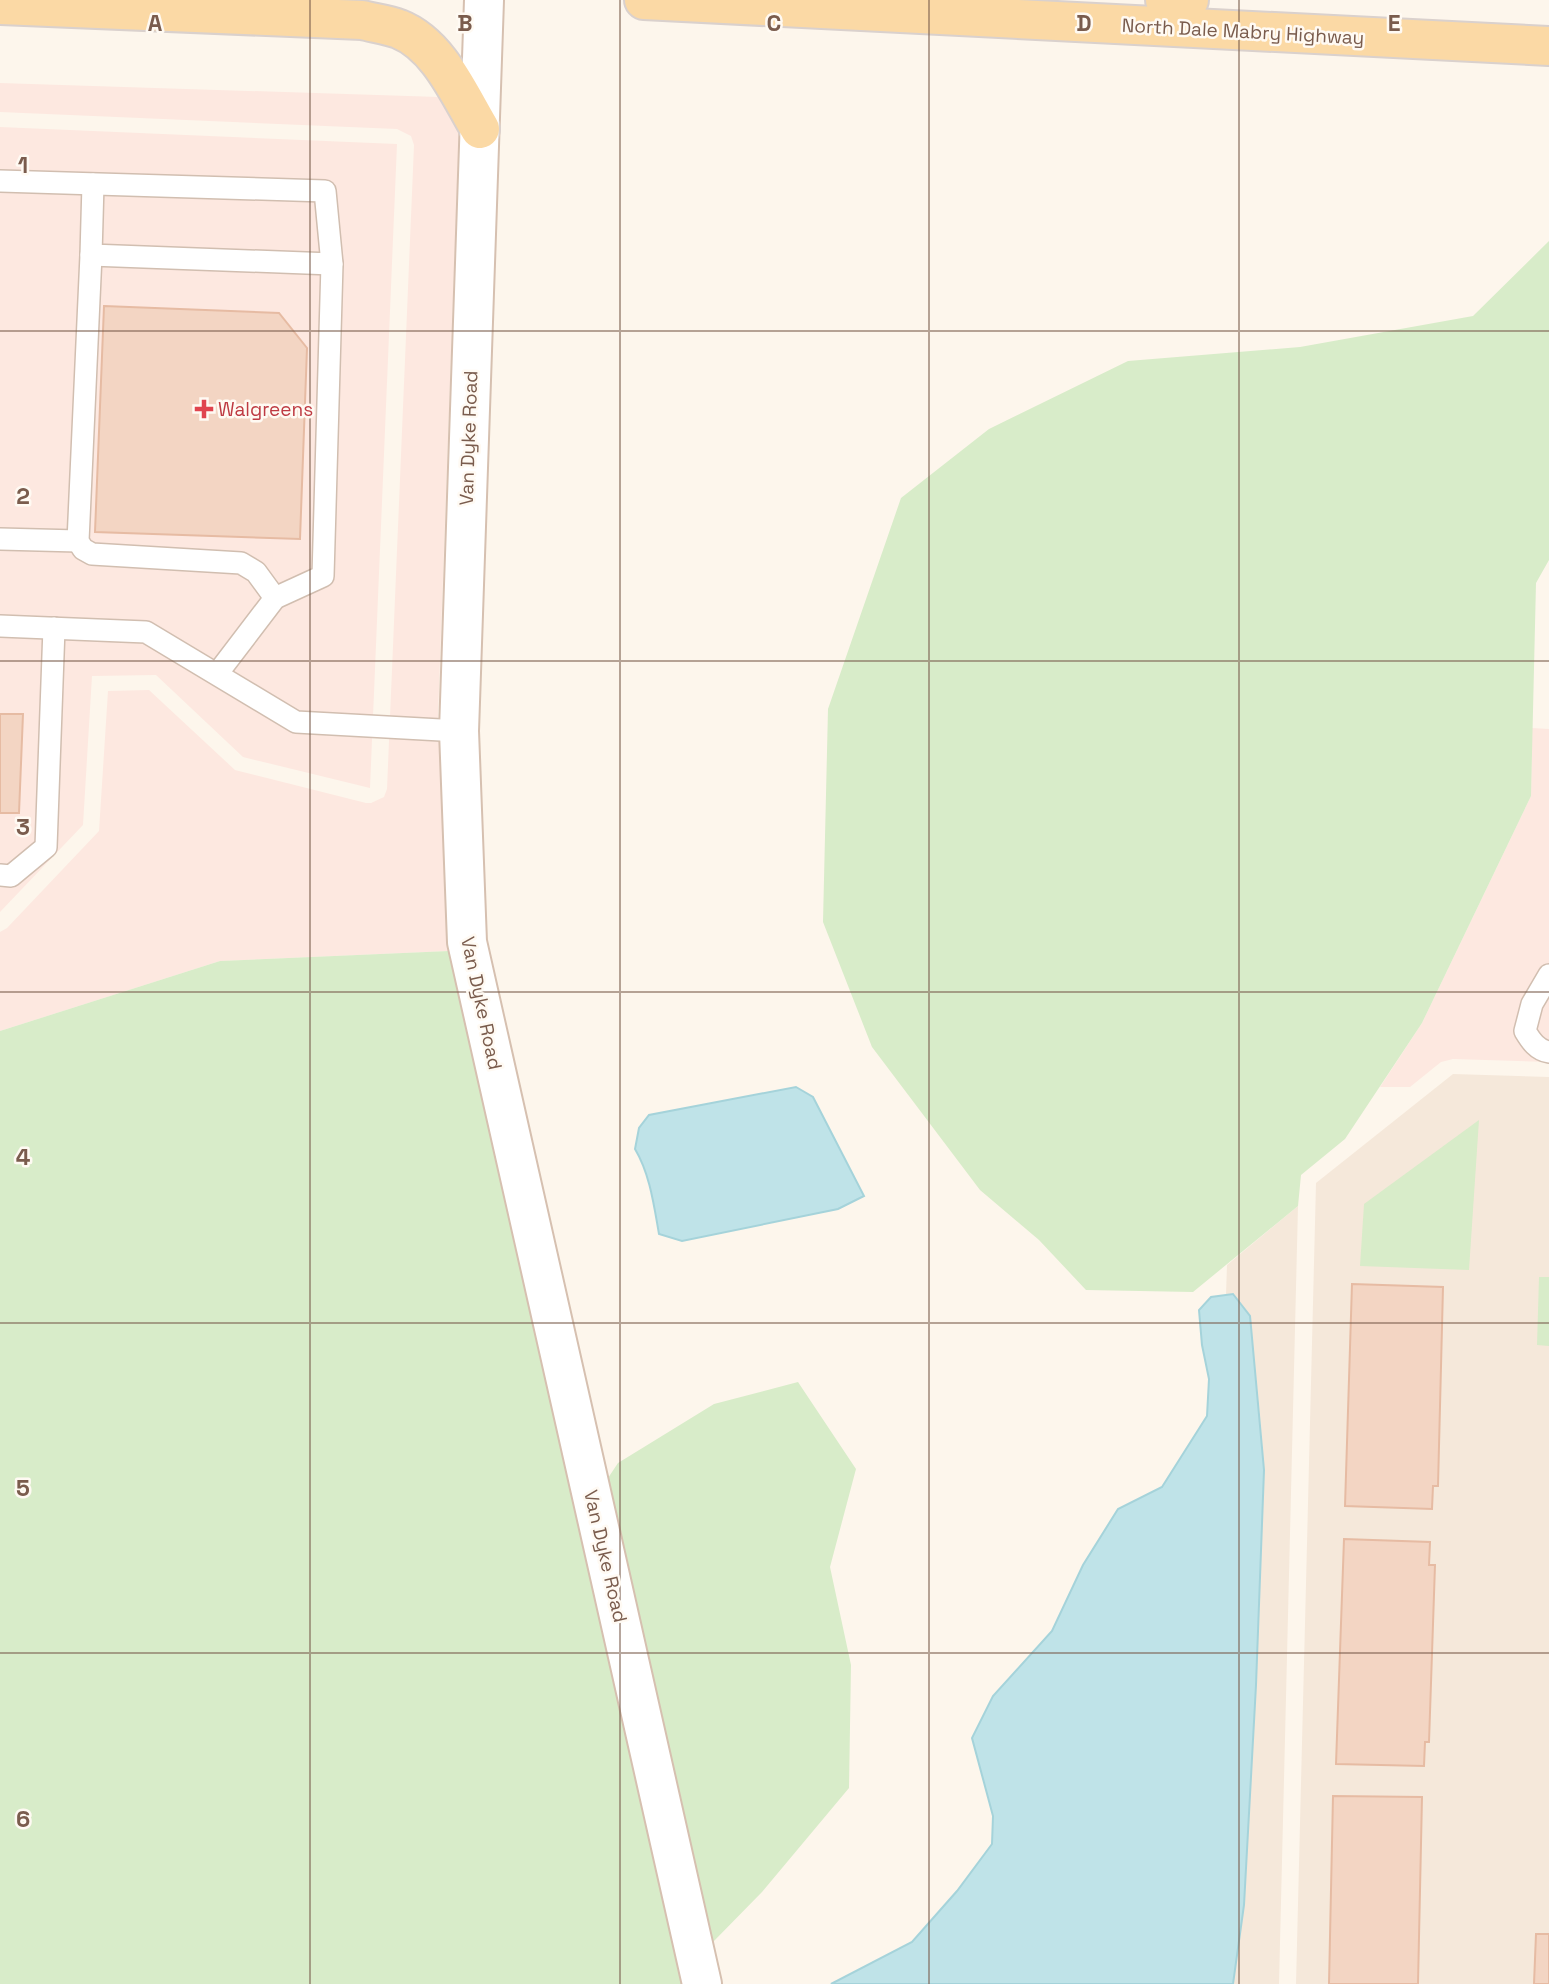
<svg xmlns="http://www.w3.org/2000/svg" width="1549" height="1984" font-family="'Space Grotesk',sans-serif">
  <style>
    .residential { fill: #f5e8da }
    .commercial { fill: #fde8e0 }
    .green { fill: #d8ecc9 }
    .water { fill: #bfe3e8; stroke: #a5d3da; stroke-width: 2 }
    .building { fill: #f3d5c3; stroke: #e6bba3; stroke-width: 2 }
    .lines { fill: none; stroke-linecap: round; stroke-linejoin: round }
    .lane-casing { stroke: #d1beb0; stroke-width: 24 }
    .secondary-casing { stroke: #d6c0b0; stroke-width: 42 }
    .primary-casing { stroke: #dad1cd; stroke-width: 42 }
    .lane { stroke: #fff; stroke-width: 21 }
    .secondary { stroke: #fff; stroke-width: 38 }
    .primary { stroke: #fbd9a5; stroke-width: 38 }
    .grid { fill: none; stroke: #7a5c4d; stroke-width: 2; stroke-opacity: 0.55 }
    .health-dot { fill: #e0444e; stroke: #fffaf3; stroke-width: 2.5 }
    .labels { text-anchor: middle; stroke-width: 5; stroke-linejoin: round; paint-order: stroke }
    .street-label { font-size: 19px; fill: #7a5c4d; stroke: #fffaf3 }
    .health-label { font-size: 19px; fill: #be3a42; stroke: #fffaf3; text-anchor: start }
    .grid-label { font-size: 23px; text-anchor: middle; font-weight: bold; fill: #7a5c4d; stroke: #fffaf3; stroke-width: 5; stroke-linejoin: round; paint-order: stroke }
  </style>
  <rect width="100%" height="100%" fill="#fdf6ec"/>
  <g class="residential">
    <polygon points="1453,1074 1549,1077 1549,1984 1296,1984 1316,1183"/>
    <polygon points="1298,1206 1279,1984 1233,1984 1244,1905 1256,1685 1234,1295 1226,1295 1227,1265"/>
  </g>
  <g class="commercial">
    <polygon points="0,83 439,97 459,133 438,716 449,951 220,961 0,1031 0,932 7,928 99,831 108,691 149,690 235,770 366,803 371,803 384,797 387,789 414,145 411,136 397,129 0,112"/>
    <polygon points="0,127 397,144 370,788 243,757 156,675 92,676 83,825 0,912"/>
    <polygon points="1532,728 1549,729 1549,1062 1453,1059 1441,1062 1410,1087 1380,1087 1422,1023 1531,796"/>
  </g>
  <g class="green">
    <polygon points="1549,241 1549,560 1536,583 1531,796 1422,1023 1345,1139 1301,1175 1298,1206 1193,1292 1086,1290 1039,1240 980,1190 872,1047 823,922 828,709 901,498 989,429 1128,361 1300,347 1473,316"/>
    <polygon points="449,951 682,1984 0,1984 0,1031 220,961"/>
    <polygon points="1479,1120 1469,1270 1360,1266 1364,1204"/>
    <polygon points="1539,1277 1549,1277 1549,1346 1537,1345"/>
    <polygon points="798,1382 856,1469 830,1567 851,1665 849,1788 762,1892 713,1942 608,1478 618,1463 714,1404"/>
  </g>
  <g class="water">
    <path d="M796,1087L813,1097L864,1196L838,1209L682,1241L659,1234C654,1206 650,1174 635,1149L639,1128L649,1115Z"/>
    <polygon points="1233,1294 1250,1316 1264,1470 1256,1685 1244,1905 1233,1984 831,1984 912,1942 957,1891 992,1844 993,1816 972,1738 993,1696 1052,1631 1083,1565 1118,1509 1162,1487 1207,1416 1209,1379 1202,1345 1199,1310 1211,1297"/>
  </g>
  <g class="building">
    <polygon points="104,306 279,313 307,348 300,539 95,532"/>
    <polygon points="0,714 23,714 19,813 0,813"/>
    <polygon points="1352,1284 1443,1287 1438,1486 1433,1486 1432,1509 1345,1506"/>
    <polygon points="1344,1539 1430,1542 1429,1565 1435,1565 1429,1742 1425,1742 1424,1766 1336,1764"/>
    <polygon points="1333,1796 1422,1797 1418,1984 1329,1984"/>
    <polygon points="1536,1934 1549,1934 1549,1984 1534,1984"/>
  </g>
  <g class="lines">
    <g class="lane-casing">
      <g id="lane">
        <polyline points="0,181 325,191 332,264 323,576 275,598 217,674"/>
        <polyline points="93,184 91,255 332,264"/>
        <polyline points="91,255 78,541 83,549 92,554 241,563 256,572 275,598"/>
        <polyline points="0,539 78,541"/>
        <polyline points="0,626 146,632 296,722 459,731"/>
        <polyline points="0,875 11,876 46,847 54,628"/>
        <path d="M1549,975L1532,1004L1525,1031C1531,1041 1537,1050 1549,1052"/>
      </g>
    </g>
    <g class="secondary-casing">
      <polyline id="secondary" points="484,0 459,731 467,942 702,1984"/>
    </g>
    <g class="primary-casing">
      <g id="primary">
        <polyline points="644,0 1549,46"/>
        <polyline points="1165,0 1189,0"/>
        <path d="M0,5L362,20C374,23 388,25 399,29C439,45 459,94 480,129"/>
      </g>
    </g>
    <use href="#lane" class="lane"/>
    <use href="#secondary" class="secondary"/>
    <use href="#primary" class="primary"/>
  </g>
  <path class="grid" d="M310,0V1984M620,0V1984M929,0V1984M1239,0V1984M0,331H1549M0,661H1549M0,992H1549M0,1323H1549M0,1653H1549"/>
  <path class="health-dot" d="M200.5 398.5h7v7h7v7h-7v7h-7v-7h-7v-7h7z"/>
  <g class="labels">
    <g class="street-label">
      <text transform="translate(1243 31) rotate(3)" y="7">North Dale Mabry Highway</text>
      <text transform="translate(468 438) rotate(-88)" y="7">Van Dyke Road</text>
      <text transform="translate(482 1003) rotate(78)" y="7">Van Dyke Road</text>
      <text transform="translate(606 1556) rotate(77)" y="7">Van Dyke Road</text>
    </g>
    <g class="health-label">
      <text x="218" y="416">Walgreens</text>
    </g>
  </g>
  <g class="grid-label">
    <text x="155" y="31">A</text>
    <text x="465" y="31">B</text>
    <text x="774" y="31">C</text>
    <text x="1084" y="31">D</text>
    <text x="1394" y="31">E</text>
    <text x="23" y="173">1</text>
    <text x="23" y="504">2</text>
    <text x="23" y="835">3</text>
    <text x="23" y="1165">4</text>
    <text x="23" y="1496">5</text>
    <text x="23" y="1827">6</text>
  </g>
</svg>
